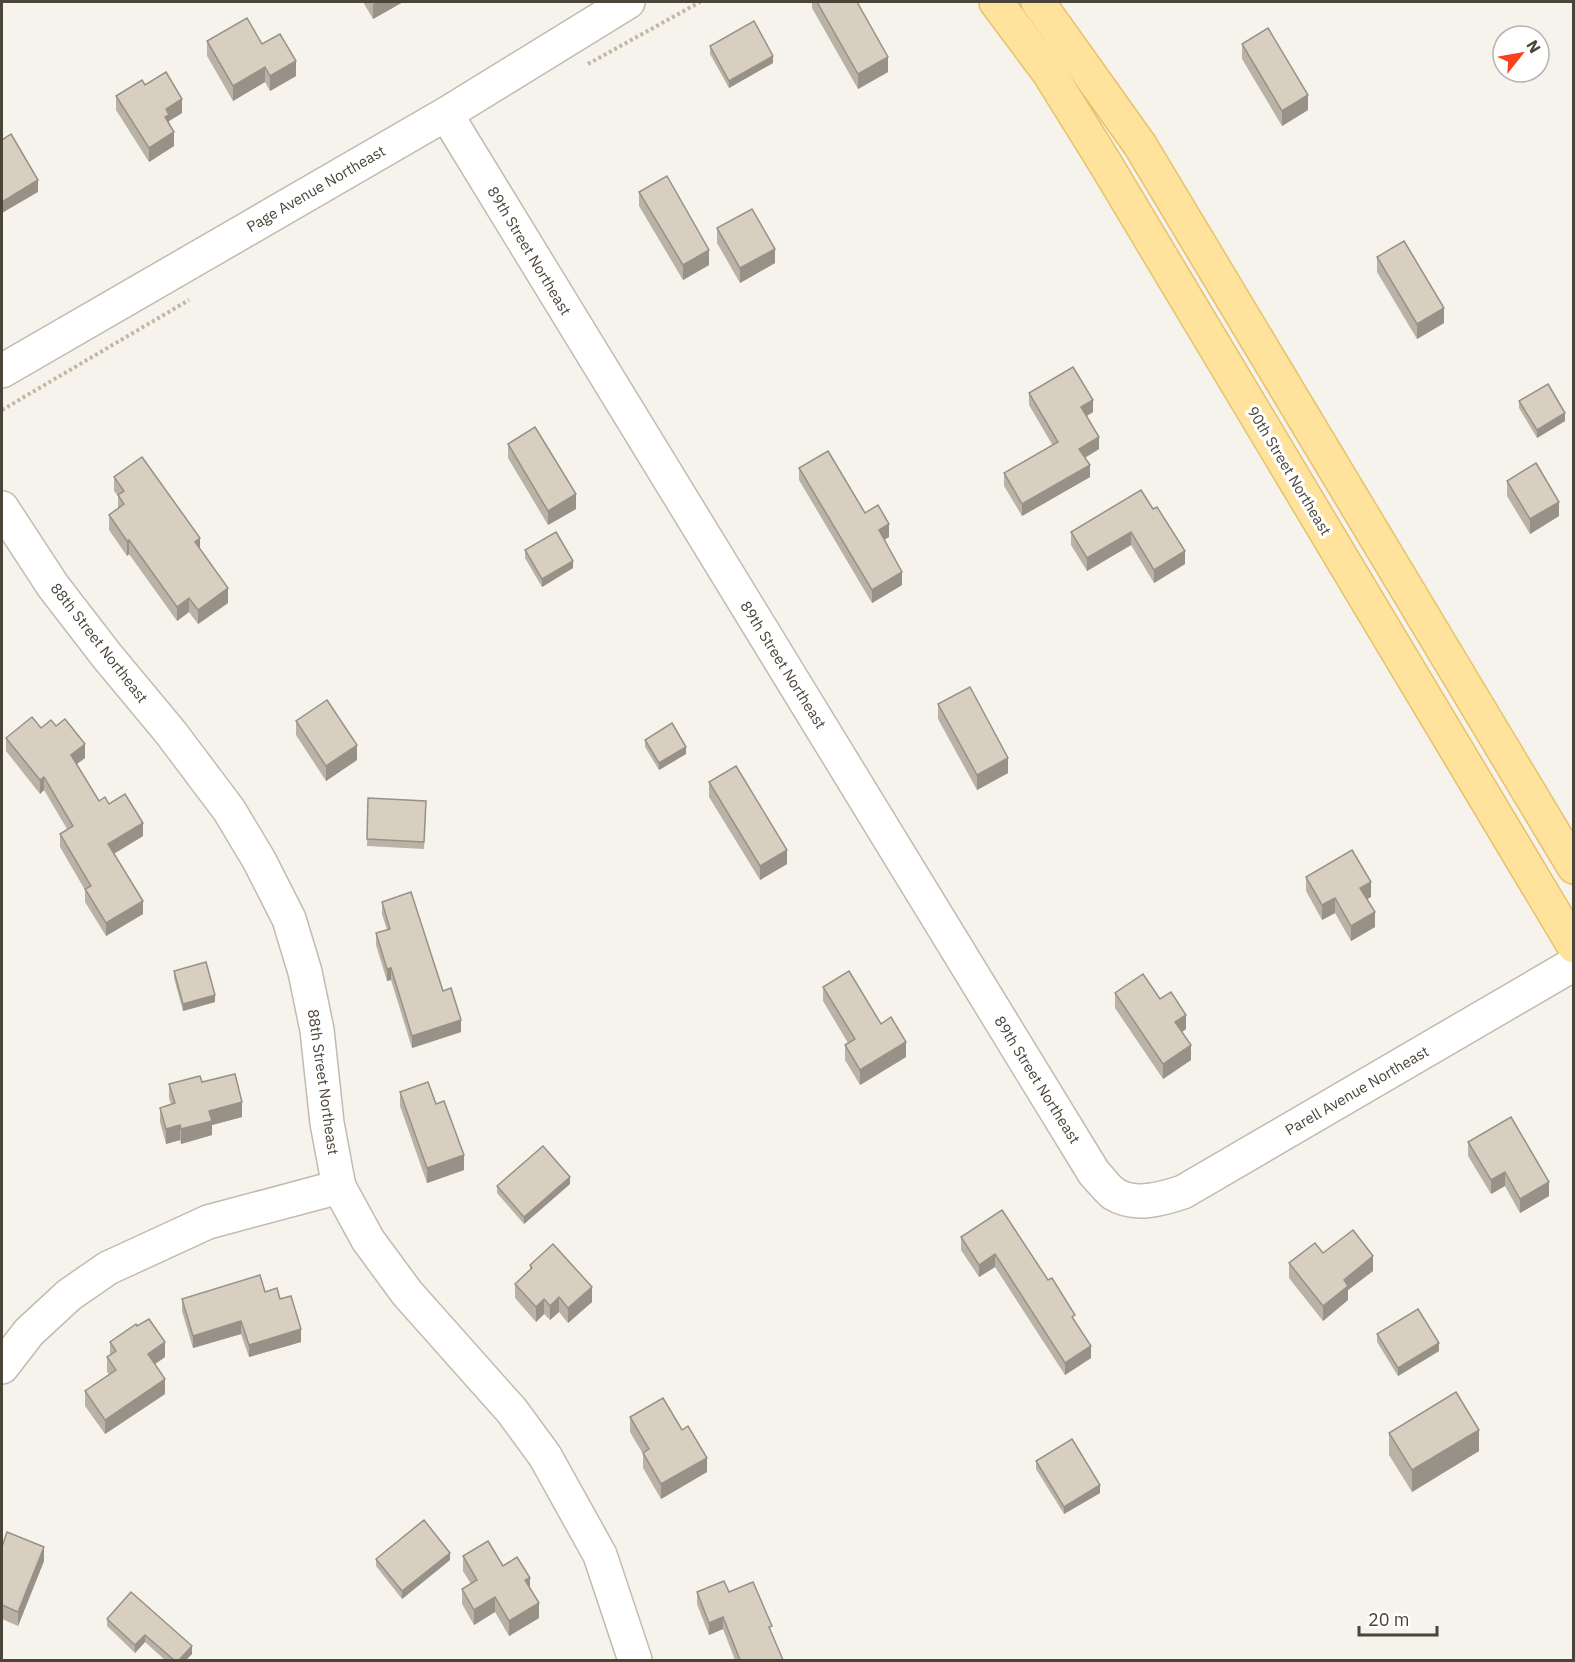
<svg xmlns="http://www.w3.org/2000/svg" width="1575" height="1662" font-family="'IBM Plex Sans',sans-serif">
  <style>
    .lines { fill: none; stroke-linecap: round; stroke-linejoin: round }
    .minor-casing { stroke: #c2bbae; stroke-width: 36 }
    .major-casing { stroke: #e6c16a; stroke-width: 36 }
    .path { stroke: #c4b79f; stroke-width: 4; stroke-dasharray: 3 3; stroke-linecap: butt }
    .minor { stroke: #fff; stroke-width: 33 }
    .major { stroke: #ffe39c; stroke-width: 33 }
    .wall { fill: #bab2a6 }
    .shaded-wall { fill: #979187 }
    .building { fill: #d8cfc1; stroke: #979187; stroke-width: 1.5 }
    .labels { text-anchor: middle; stroke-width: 6; stroke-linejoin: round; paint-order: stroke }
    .street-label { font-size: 15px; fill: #4b4439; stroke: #fff }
  </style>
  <rect width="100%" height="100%" fill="#f6f3ec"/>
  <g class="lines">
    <g class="minor-casing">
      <g id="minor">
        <path d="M446,114L1094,1173C1100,1179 1107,1189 1114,1194C1135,1207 1162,1199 1183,1192L1574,964"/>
        <polyline points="2,371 446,114 628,2"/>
        <polyline points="2,508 53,586 107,656 171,733 229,810 259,860 289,919 305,972 317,1030 327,1123 339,1187 368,1240 407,1293 512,1411 545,1456 600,1555 635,1660"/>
        <polyline points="2,1367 29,1332 69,1295 108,1268 208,1222 339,1187"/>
      </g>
    </g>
    <g class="major-casing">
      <g id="major">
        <polyline points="996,2 1049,73 1105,163 1574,946"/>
        <polyline points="1038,2 1140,145 1574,867"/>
      </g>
    </g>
    <g class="path">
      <polyline points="588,64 700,2"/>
      <polyline points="2,410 189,300"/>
    </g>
    <use href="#minor" class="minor"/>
    <use href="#major" class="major"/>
  </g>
  <g class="wall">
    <polygon points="363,2 403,2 373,19"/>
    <polygon points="812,2 857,2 888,72 858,89 812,8"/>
    <polygon points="207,41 262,44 296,76 270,91 265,82 233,101 207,56"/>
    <polygon points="1242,44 1308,110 1282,126 1242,59"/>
    <polygon points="710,46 773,63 729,88 710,54"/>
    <polygon points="145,85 182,113 169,121 174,146 149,162 116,110 116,96"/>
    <polygon points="639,192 709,265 683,280 639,206"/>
    <polygon points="717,228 775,263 740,283 717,243"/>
    <polygon points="1377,257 1444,323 1417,339 1377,272"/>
    <polygon points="1029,393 1093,412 1087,416 1099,449 1085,458 1090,477 1022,516 1004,486 1004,473 1053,446 1029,405"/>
    <polygon points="1519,401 1565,421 1537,438 1519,408"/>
    <polygon points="508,444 576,509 548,525 508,458"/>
    <polygon points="799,468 865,513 889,537 884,540 902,585 872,603 799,480"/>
    <polygon points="114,477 200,549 228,603 198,624 189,612 177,621 129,554 127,556 109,530 109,515 118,509 118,496 114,491"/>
    <polygon points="1507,481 1559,516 1530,534 1507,496"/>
    <polygon points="1141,490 1185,564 1154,583 1131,545 1087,571 1071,545 1071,532"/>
    <polygon points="525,550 573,568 542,587 525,558"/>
    <polygon points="938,704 1008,773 977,790 938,719"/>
    <polygon points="296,721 357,760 326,781 296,735"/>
    <polygon points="6,738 85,758 77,764 99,801 109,804 143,836 114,854 143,914 106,936 85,902 85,890 60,847 60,834 67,829 44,790 40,794 6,751"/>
    <polygon points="645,740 686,754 659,770 645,747"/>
    <polygon points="709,782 787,864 760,880 709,797"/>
    <polygon points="368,798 426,808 424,849 367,846"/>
    <polygon points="1306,877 1371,897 1367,899 1375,927 1351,941 1335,913 1322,920 1306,891"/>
    <polygon points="382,902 443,991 461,1032 412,1048 391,980 387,981 376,945 376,933 387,930 382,914"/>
    <polygon points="174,971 215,1002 183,1011 174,978"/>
    <polygon points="823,987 881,1024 906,1057 860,1085 845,1060 845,1045 848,1043 823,1001"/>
    <polygon points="1115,993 1160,999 1186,1029 1182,1032 1191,1060 1163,1079 1115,1008"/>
    <polygon points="202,1082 242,1117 212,1125 212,1135 181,1144 180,1140 166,1144 160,1122 160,1108 171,1104 169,1098 169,1084"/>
    <polygon points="400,1092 436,1104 464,1170 427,1183 400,1106"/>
    <polygon points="1468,1142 1549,1196 1520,1213 1505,1186 1491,1194 1468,1156"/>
    <polygon points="570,1184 524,1224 497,1193 497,1186"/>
    <polygon points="961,1237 1048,1280 1075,1321 1091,1358 1065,1375 995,1267 979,1277 961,1250"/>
    <polygon points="1323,1253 1373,1271 1348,1290 1348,1300 1323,1321 1289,1278 1289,1263"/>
    <polygon points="530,1265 592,1302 568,1323 559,1312 550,1320 544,1314 536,1322 515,1298 515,1284 530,1270"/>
    <polygon points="265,1292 280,1299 301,1342 249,1357 241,1334 193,1348 182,1311 182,1299"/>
    <polygon points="1377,1334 1439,1351 1398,1376 1377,1342"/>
    <polygon points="110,1342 165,1357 155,1364 165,1394 105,1434 85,1406 85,1391 109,1374 107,1372 107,1357 110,1355"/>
    <polygon points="1574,1374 1574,1393 1572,1390 1572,1375"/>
    <polygon points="630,1417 707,1472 661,1499 643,1468 643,1454 630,1432"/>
    <polygon points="1389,1433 1479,1451 1412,1492 1389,1455"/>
    <polygon points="1036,1461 1100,1493 1064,1514 1036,1469"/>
    <polygon points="2,1547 44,1561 18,1626 2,1619"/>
    <polygon points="463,1556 503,1566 530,1588 539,1618 509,1636 495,1612 474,1625 462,1604 462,1589 471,1584 463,1571"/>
    <polygon points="376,1559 450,1560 402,1599 376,1566"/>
    <polygon points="697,1592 729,1592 783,1660 735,1660 723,1629 709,1635 697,1604"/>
    <polygon points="107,1619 192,1654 186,1660 165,1660 145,1642 135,1653 107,1626"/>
  </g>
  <g class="shaded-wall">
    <polygon points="378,2 403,2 373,19 373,4"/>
    <polygon points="773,56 773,63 729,88 729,81"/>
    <polygon points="888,57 888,72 858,89 858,74"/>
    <polygon points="296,61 296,76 270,91 270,76"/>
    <polygon points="265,67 265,82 233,101 233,86"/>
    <polygon points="1308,95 1308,110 1282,126 1282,111"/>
    <polygon points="182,99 182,113 169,121 169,129 165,132 166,109"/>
    <polygon points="174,132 174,146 149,162 149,148"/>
    <polygon points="38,180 38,192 2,213 2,202"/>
    <polygon points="3,239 3,250 2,251 2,240"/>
    <polygon points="775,249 775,263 740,283 740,268"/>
    <polygon points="709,250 709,265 683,280 683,265"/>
    <polygon points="1444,308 1444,323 1417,339 1417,324"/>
    <polygon points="1093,400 1093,412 1081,419 1081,407"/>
    <polygon points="1565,413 1565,421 1537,438 1537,430"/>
    <polygon points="1099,437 1099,449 1079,461 1079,449"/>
    <polygon points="1090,465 1090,477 1022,516 1022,504"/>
    <polygon points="576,494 576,509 548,525 548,511"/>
    <polygon points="1559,502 1559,516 1530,534 1530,519"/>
    <polygon points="889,524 889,537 879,543 879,530"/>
    <polygon points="1131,532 1131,545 1087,571 1087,558"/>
    <polygon points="200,538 200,553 195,542"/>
    <polygon points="129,540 129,554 127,556 127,541"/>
    <polygon points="1185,551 1185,564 1154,583 1154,570"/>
    <polygon points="573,561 573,568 542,587 542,579"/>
    <polygon points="902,572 902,585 872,603 872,590"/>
    <polygon points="228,588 228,603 198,624 198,610"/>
    <polygon points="189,598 189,612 177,621 177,607"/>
    <polygon points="85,744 85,758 71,768 71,755"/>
    <polygon points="357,745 357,760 326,781 326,766"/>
    <polygon points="686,747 686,754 659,770 659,763"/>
    <polygon points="1008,758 1008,773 977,790 977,775"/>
    <polygon points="44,777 44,790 40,794 40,780"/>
    <polygon points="143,823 143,836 108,857 108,844"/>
    <polygon points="787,850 787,864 760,880 760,866"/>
    <polygon points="1371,882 1371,897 1360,903 1360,888"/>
    <polygon points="1335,898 1335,913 1322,920 1322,905"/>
    <polygon points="143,901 143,914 106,936 106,923"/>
    <polygon points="1375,912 1375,927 1351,941 1351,926"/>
    <polygon points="391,968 391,980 387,981 387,969"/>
    <polygon points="215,995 215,1002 183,1011 183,1004"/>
    <polygon points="1186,1015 1186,1029 1175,1037 1175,1022"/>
    <polygon points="461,1020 461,1032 412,1048 412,1036"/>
    <polygon points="906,1042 906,1057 860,1085 860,1070"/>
    <polygon points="1191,1045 1191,1060 1163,1079 1163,1064"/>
    <polygon points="242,1102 242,1117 212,1125 212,1135 181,1144 181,1129 209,1111"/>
    <polygon points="180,1125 180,1140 166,1144 166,1129"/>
    <polygon points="464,1155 464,1170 427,1183 427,1168"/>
    <polygon points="1505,1172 1505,1186 1491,1194 1491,1180"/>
    <polygon points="570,1177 570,1184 524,1224 524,1217"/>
    <polygon points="1549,1182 1549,1196 1520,1213 1520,1199"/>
    <polygon points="995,1254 995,1267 979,1277 979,1265"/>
    <polygon points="1373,1256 1373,1271 1348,1290 1348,1300 1323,1321 1323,1306 1344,1280"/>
    <polygon points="592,1287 592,1302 568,1323 568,1308"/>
    <polygon points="559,1297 559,1312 550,1320 550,1306"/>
    <polygon points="544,1299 544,1314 536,1322 536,1307"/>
    <polygon points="241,1321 241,1334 193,1348 193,1336"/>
    <polygon points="301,1329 301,1342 249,1357 249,1345"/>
    <polygon points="165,1342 165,1357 148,1369 148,1354"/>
    <polygon points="1439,1343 1439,1351 1398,1376 1398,1368"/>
    <polygon points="1091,1346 1091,1358 1065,1375 1065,1363"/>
    <polygon points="165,1379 165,1394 105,1434 105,1420"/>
    <polygon points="1479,1430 1479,1451 1412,1492 1412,1470"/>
    <polygon points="707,1458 707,1472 661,1499 661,1484"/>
    <polygon points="1100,1485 1100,1493 1064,1514 1064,1507"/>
    <polygon points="44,1547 44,1561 18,1626 18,1612"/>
    <polygon points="450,1553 450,1560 402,1599 402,1591"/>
    <polygon points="530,1578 530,1592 525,1580"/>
    <polygon points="495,1597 495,1612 474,1625 474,1610"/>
    <polygon points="539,1603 539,1618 509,1636 509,1621"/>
    <polygon points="723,1617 723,1629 709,1635 709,1623"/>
    <polygon points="145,1635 145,1642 135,1653 135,1645"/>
    <polygon points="192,1646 192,1654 186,1660 179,1660"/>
  </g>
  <g class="building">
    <polygon points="817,2 857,2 888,57 858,74"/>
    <polygon points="247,18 262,44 280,34 296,61 270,76 265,67 233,86 207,41"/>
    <polygon points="754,21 773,56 729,81 710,46"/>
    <polygon points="1268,28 1308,95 1282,111 1242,44"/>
    <polygon points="166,72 182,99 166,109 169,115 165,117 174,132 149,148 116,96 142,80 145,85"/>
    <polygon points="11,134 38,180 2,202 2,140"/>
    <polygon points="667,176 709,250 683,265 639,192"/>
    <polygon points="752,209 775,249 740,268 717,228"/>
    <polygon points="1404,241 1444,308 1417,324 1377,257"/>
    <polygon points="1073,367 1093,400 1081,407 1099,437 1079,449 1090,465 1022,504 1004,473 1058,442 1029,393"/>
    <polygon points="1548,384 1565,413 1537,430 1519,401"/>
    <polygon points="535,427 576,494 548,511 508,444"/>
    <polygon points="828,451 865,513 878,505 889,524 879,530 902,572 872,590 799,468"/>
    <polygon points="142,457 200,538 195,542 228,588 198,610 189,598 177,607 129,540 127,541 109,515 124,504 118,495 124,491 114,477"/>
    <polygon points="1536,463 1559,502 1530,519 1507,481"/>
    <polygon points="1141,490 1153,509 1157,507 1185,551 1154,570 1131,532 1087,558 1071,532"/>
    <polygon points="556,532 573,561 542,579 525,550"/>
    <polygon points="970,687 1008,758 977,775 938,704"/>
    <polygon points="327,700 357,745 326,766 296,721"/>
    <polygon points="32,717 41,728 51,720 56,726 65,719 85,744 71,755 99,801 105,797 109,804 125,794 143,823 108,844 143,901 106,923 85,889 91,886 60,834 73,826 44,777 40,780 6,738"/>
    <polygon points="672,723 686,747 659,763 645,740"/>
    <polygon points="736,766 787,850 760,866 709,782"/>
    <polygon points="368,798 426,801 424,842 367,839"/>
    <polygon points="1352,850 1371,882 1360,888 1375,912 1351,926 1335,898 1322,905 1306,877"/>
    <polygon points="411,892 443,991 451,988 461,1020 412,1036 391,968 387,969 376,933 390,929 382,902"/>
    <polygon points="206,962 215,995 183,1004 174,971"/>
    <polygon points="849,971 881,1024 891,1017 906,1042 860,1070 845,1045 855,1039 823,987"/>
    <polygon points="1143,974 1160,999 1171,992 1186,1015 1175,1022 1191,1045 1163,1064 1115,993"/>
    <polygon points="235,1074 242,1102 209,1111 212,1121 181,1129 180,1125 166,1129 160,1108 175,1103 169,1084 200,1076 202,1082"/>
    <polygon points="428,1082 436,1104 444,1101 464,1155 427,1168 400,1092"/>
    <polygon points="1511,1117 1549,1182 1520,1199 1505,1172 1491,1180 1468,1142"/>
    <polygon points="543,1146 570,1177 524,1217 497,1186"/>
    <polygon points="1002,1210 1048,1280 1052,1278 1075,1315 1072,1317 1091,1346 1065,1363 995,1254 979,1265 961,1237"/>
    <polygon points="1353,1230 1373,1256 1344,1280 1348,1286 1323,1306 1289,1263 1315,1243 1323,1253"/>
    <polygon points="553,1244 592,1287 568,1308 559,1297 550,1306 544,1299 536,1307 515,1284 532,1268 530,1265"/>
    <polygon points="260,1275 265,1292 277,1288 280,1299 291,1296 301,1329 249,1345 241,1321 193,1336 182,1299"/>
    <polygon points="1418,1309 1439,1343 1398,1368 1377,1334"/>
    <polygon points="149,1319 165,1342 148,1354 165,1379 105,1420 85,1391 116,1370 107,1357 116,1351 110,1342 136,1324 137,1326"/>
    <polygon points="1456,1392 1479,1430 1412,1470 1389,1433"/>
    <polygon points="663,1398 682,1430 688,1426 707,1458 661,1484 643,1453 649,1449 630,1417"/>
    <polygon points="1072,1439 1100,1485 1064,1507 1036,1461"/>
    <polygon points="424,1520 450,1553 402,1591 376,1559"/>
    <polygon points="7,1532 44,1547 18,1612 2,1605 2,1547"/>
    <polygon points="488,1541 503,1566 517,1557 530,1578 525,1580 539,1603 509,1621 495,1597 474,1610 462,1589 477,1580 463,1556"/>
    <polygon points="724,1581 729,1592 753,1582 772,1626 769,1627 783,1660 740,1660 723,1617 709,1623 697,1592"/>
    <polygon points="131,1592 192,1646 179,1660 174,1660 145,1635 135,1645 107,1619"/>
  </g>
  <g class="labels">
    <g class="street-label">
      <text transform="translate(316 189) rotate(-30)" y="5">Page Avenue Northeast</text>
      <text transform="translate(529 251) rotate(59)" y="5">89th Street Northeast</text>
      <text transform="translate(1289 471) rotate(59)" y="5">90th Street Northeast</text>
      <text transform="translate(99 643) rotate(52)" y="5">88th Street Northeast</text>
      <text transform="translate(783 665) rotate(58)" y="5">89th Street Northeast</text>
      <text transform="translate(1037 1080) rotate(58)" y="5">89th Street Northeast</text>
      <text transform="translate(323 1082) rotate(82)" y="5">88th Street Northeast</text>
      <text transform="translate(1357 1091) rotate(-30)" y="5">Parell Avenue Northeast</text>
    </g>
  </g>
  <rect width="1575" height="1662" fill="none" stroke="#4b4439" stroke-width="6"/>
  <g transform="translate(1521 54) rotate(59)"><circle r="28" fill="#ffffff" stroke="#b7b4b0" stroke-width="1.5"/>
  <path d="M0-4.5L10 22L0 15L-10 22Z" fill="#fc3f1d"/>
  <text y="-9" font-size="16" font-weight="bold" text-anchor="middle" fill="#4b4439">N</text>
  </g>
  <path d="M1359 1626v9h78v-9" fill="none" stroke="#4b4439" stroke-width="3"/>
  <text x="1368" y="1626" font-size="18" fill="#4b4439" stroke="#ffffff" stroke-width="4.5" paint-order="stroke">20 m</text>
</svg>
